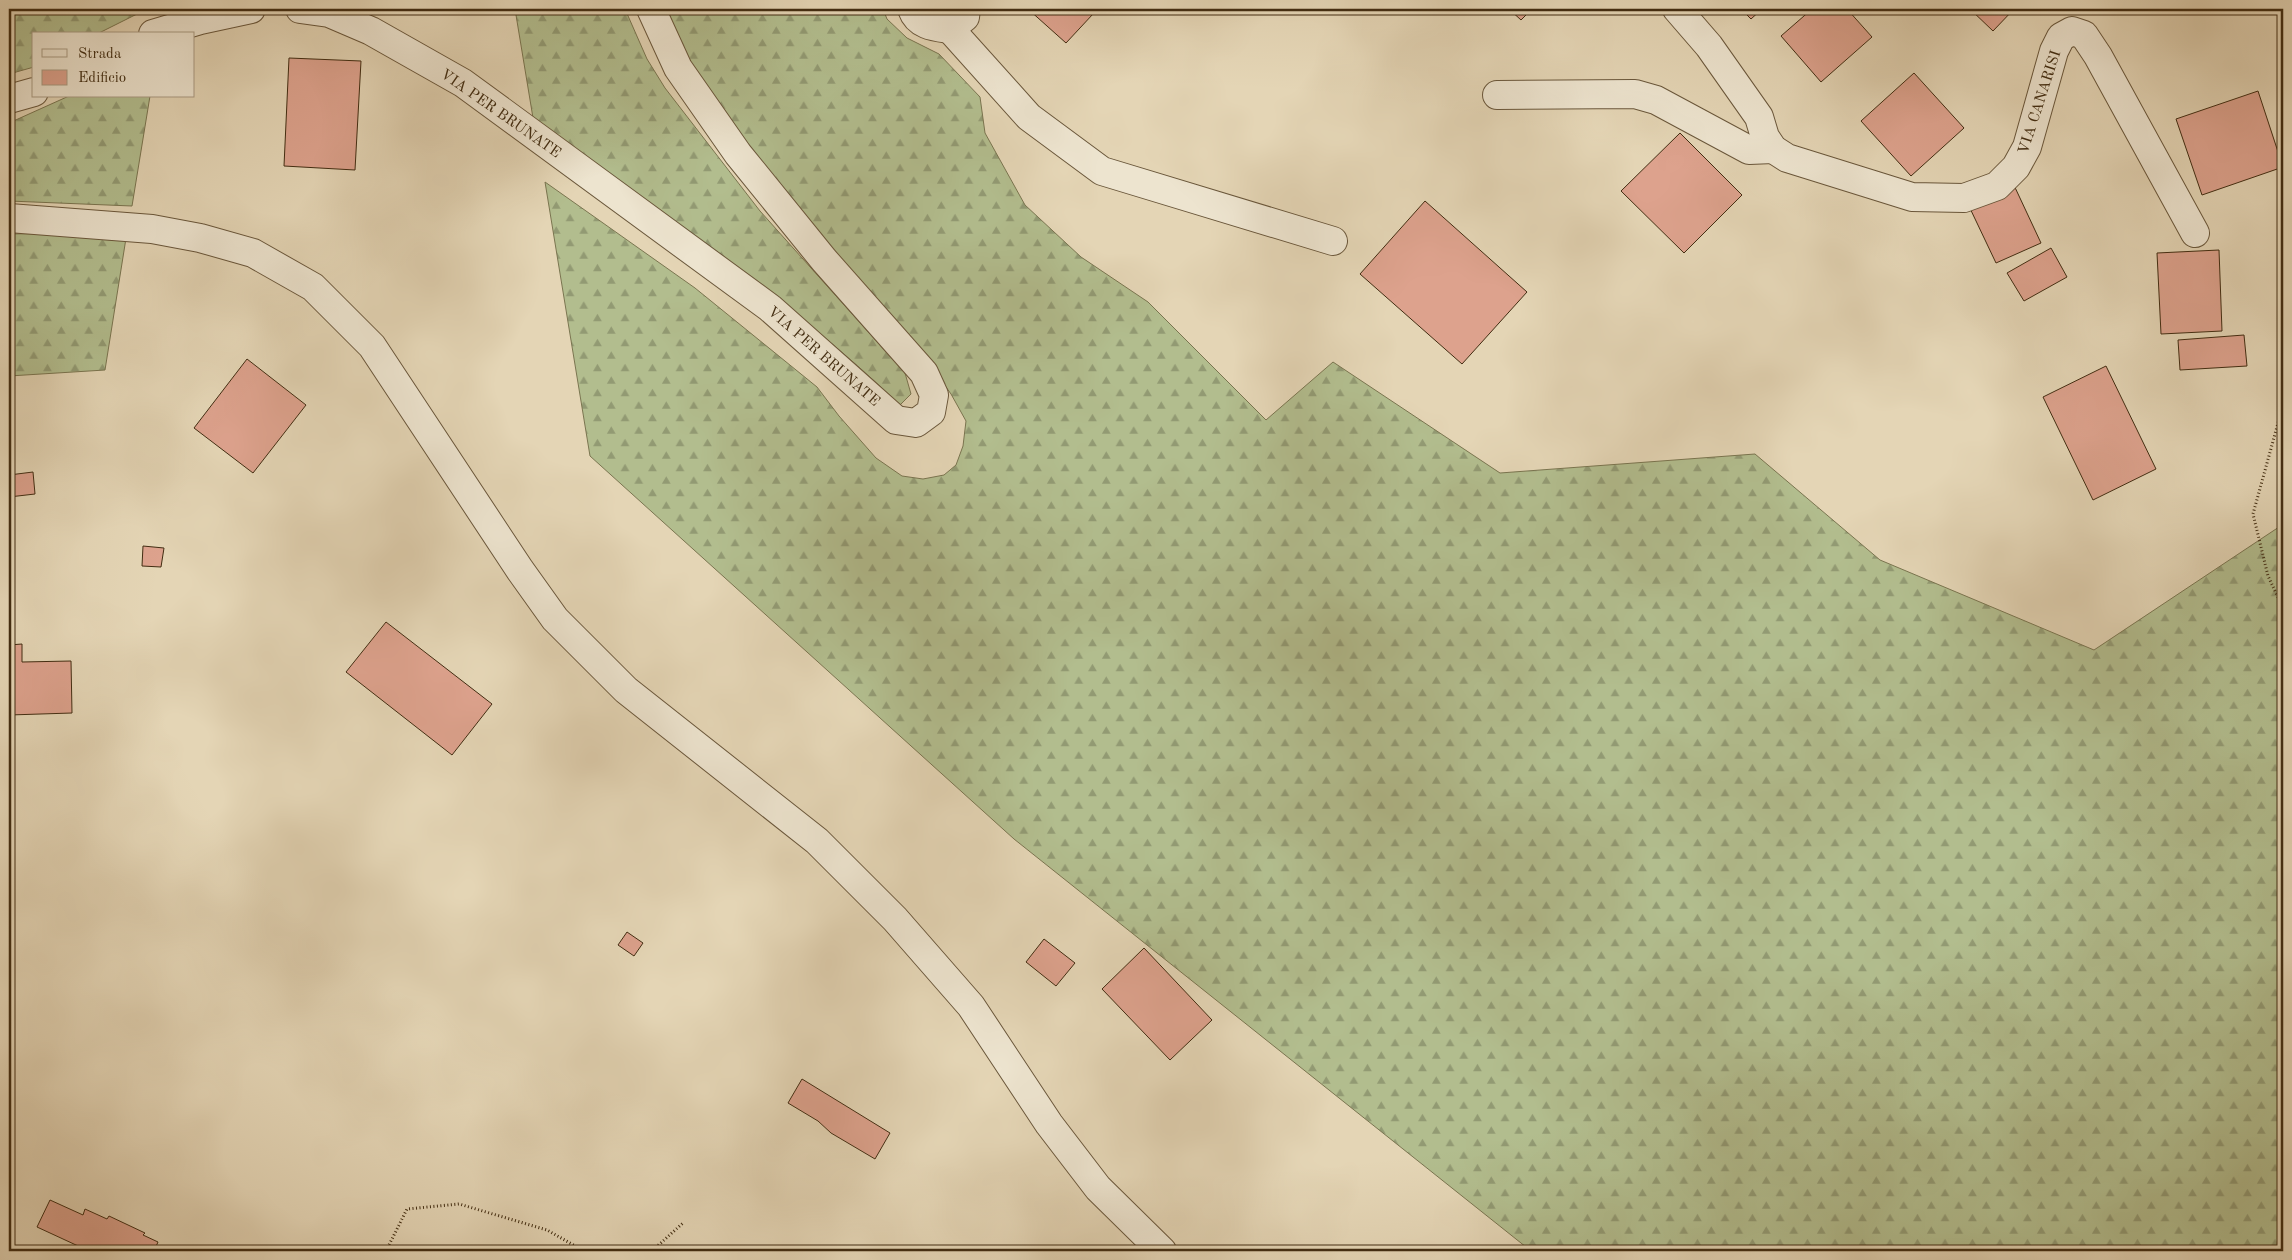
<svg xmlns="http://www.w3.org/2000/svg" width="2292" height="1260" font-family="'Old Standard TT',serif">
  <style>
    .forest { fill: url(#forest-firs); stroke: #7a7550 }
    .building { fill: #dda28d; stroke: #422d12 }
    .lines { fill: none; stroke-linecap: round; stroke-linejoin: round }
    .minor-casing { stroke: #6a573b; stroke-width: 30 }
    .path { stroke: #422d12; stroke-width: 3; stroke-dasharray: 1 2.5; stroke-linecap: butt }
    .minor { stroke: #ede4cf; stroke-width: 28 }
    .labels { text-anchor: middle; stroke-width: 4; stroke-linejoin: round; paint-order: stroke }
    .street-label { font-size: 15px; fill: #422d12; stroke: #ede4cf }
  </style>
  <defs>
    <pattern id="forest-firs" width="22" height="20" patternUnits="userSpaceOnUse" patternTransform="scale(1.25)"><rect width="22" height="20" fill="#b2bd8e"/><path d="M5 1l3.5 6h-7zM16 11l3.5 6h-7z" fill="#929a73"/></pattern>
  </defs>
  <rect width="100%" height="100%" fill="#e4d5b5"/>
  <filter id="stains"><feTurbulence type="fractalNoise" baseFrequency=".004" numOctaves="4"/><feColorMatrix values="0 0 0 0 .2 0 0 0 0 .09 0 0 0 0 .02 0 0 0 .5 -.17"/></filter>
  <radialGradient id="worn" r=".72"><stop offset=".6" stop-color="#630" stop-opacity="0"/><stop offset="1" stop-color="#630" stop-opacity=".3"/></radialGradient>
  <g class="forest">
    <polygon points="9,9 147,9 97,34 34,34 34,67 9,74"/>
    <path d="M515,9H625L647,59L665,88L760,211L905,373L911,394L900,405C789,298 659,213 534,124Z"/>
    <polygon points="664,9 883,9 887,19 907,38 939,54 980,97 985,133 1025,205 1081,257 1148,302 1266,420 1333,362 1500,473 1755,454 1880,560 2094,650 2282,525 2283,1251 1531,1251 1014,839 590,456 545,182 695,288 817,387 839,416 876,458 902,476 923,479 944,475 956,465 963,446 966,421 951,394 933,369 788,203 690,65"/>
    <polygon points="69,96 150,96 132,206 9,201 9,123"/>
    <polygon points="127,232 105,370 9,376 9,234"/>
  </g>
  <g class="building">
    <polygon points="1028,9 1087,9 1093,14 1066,43"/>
    <polygon points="1509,9 1532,9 1521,20"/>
    <polygon points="1741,9 1762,9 1751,19"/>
    <polygon points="1812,9 1847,9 1872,37 1821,82 1781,36"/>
    <polygon points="1970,9 2014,9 1993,31"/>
    <polygon points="289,58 361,61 355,170 284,166"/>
    <polygon points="1914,73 1964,128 1911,176 1861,121"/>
    <polygon points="2258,91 2283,167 2202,195 2176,119"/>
    <polygon points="1680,133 1742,195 1684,253 1621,191"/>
    <polygon points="2012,181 2041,243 1996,263 1967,202"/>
    <polygon points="1425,201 1527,292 1462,364 1360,274"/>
    <polygon points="2051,248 2067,277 2024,301 2007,273"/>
    <polygon points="2219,250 2222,331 2161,334 2157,253"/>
    <polygon points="2244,335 2247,366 2180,370 2178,340"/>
    <polygon points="247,359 306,405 253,473 194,428"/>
    <polygon points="2106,366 2156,469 2093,500 2043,397"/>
    <polygon points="33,472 35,494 9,497 9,475"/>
    <polygon points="143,546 164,548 161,567 142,566"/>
    <polygon points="386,622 492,704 452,755 346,672"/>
    <polygon points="22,644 22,662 71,661 72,713 9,715 9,645"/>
    <polygon points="627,932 643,943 634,956 618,945"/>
    <polygon points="1044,939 1075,963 1056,986 1026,962"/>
    <polygon points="1144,948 1212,1020 1170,1060 1102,989"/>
    <polygon points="802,1079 890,1133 875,1159 831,1133 818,1121 788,1103"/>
    <polygon points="50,1200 83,1215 85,1209 107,1219 109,1216 145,1233 143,1235 158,1242 154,1251 89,1251 37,1227"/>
  </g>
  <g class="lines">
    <g class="minor-casing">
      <g id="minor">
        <polyline points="300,9 329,13 371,31 463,83 770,308 896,420 916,423 931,412 934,395 924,373 824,260 738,154 678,68 651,9"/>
        <path d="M912,9C918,26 935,27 950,29L965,17L966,9"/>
        <polyline points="1677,9 1709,46 1759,117 1765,137 1773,149 1787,158 1912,197 1964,198 1997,186 2016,167 2027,147 2054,51 2061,37 2072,31 2084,35 2098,56 2195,233"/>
        <polyline points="950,29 1029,117 1102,171 1333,241"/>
        <polyline points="153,34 200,20 251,9"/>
        <polyline points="1497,95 1635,94 1656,100 1749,150 1773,149"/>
        <polyline points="9,99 34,92"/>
        <polyline points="9,218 152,229 200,238 253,253 313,287 372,346 520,570 555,619 626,690 817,841 895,919 971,1006 1049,1124 1098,1188 1162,1251"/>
      </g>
    </g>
    <g class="path">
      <polyline points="2283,405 2253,514 2268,576 2283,608"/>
      <polyline points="386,1251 407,1209 459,1204 547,1230 584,1251"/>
      <polyline points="646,1251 653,1250 683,1223"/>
    </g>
    <use href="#minor" class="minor"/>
  </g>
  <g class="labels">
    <g class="street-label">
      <text transform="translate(2039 102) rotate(-72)" y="5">VIA CANARISI</text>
      <text transform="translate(501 113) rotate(35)" y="5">VIA PER BRUNATE</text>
      <text transform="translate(824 356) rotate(41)" y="5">VIA PER BRUNATE</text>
    </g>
  </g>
  <rect width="2292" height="1260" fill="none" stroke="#e4d5b5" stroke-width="30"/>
  <rect x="10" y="10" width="2272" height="1240" fill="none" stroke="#422d12" stroke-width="2.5"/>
  <rect x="15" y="15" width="2262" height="1230" fill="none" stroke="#422d12"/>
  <rect x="32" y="32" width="162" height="65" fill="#ede4cf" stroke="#a99b83"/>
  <rect x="42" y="49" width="25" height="8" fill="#ede4cf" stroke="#a99b83"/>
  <text x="78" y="58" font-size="15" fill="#422d12">Strada</text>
  <rect x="42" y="70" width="25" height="15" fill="#dda28d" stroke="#a99b83"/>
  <text x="78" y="82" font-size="15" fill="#422d12">Edificio</text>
  <rect width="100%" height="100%" filter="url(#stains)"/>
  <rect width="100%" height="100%" fill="url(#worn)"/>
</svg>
